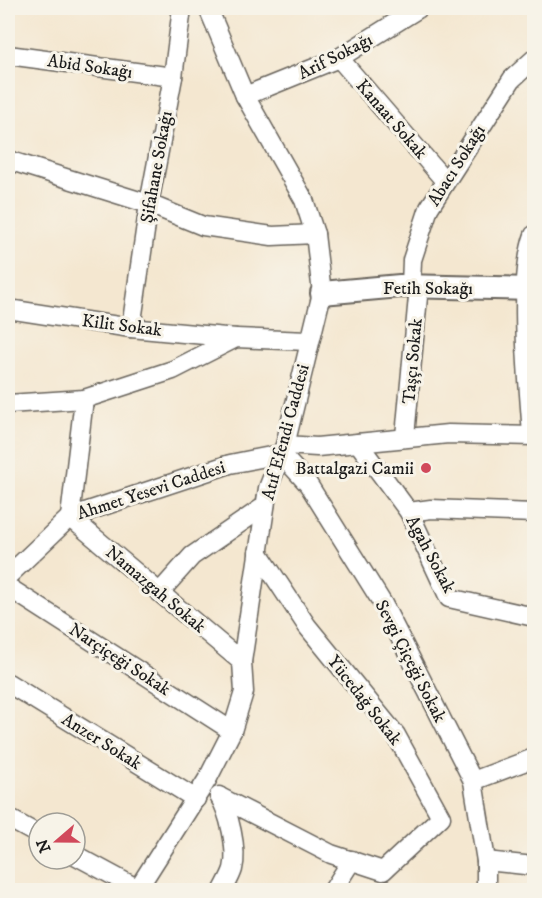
<svg xmlns="http://www.w3.org/2000/svg" width="542" height="898" font-family="'IM FELL DW Pica',serif">
  <style>
    .lines { fill: none; stroke-linecap: round; stroke-linejoin: round }
    .minor-casing { stroke: #68635b; stroke-width: 21 }
    .tertiary-casing { stroke: #68635b; stroke-width: 26 }
    .minor { stroke: #fff; stroke-width: 18 }
    .tertiary { stroke: #fff; stroke-width: 22 }
    .poi-dot { fill: #d1495b; stroke: #f7f3e8; stroke-width: 2 }
    .labels { text-anchor: middle; stroke-width: 6; stroke-linejoin: round; paint-order: stroke }
    .street-label { font-size: 18px; fill: #1c1c1c; stroke: #f7f3e8 }
    .poi-label { font-size: 18px; fill: #1c1c1c; stroke: #f7f3e8; text-anchor: end }
  </style>
  <rect width="100%" height="100%" fill="#f7f3e8"/>
  <filter id="ink" filterUnits="userSpaceOnUse"><feTurbulence type="fractalNoise" baseFrequency=".0167" numOctaves="2"/><feDisplacementMap in="SourceGraphic" scale="12" xChannelSelector="R" yChannelSelector="G"/><feConvolveMatrix kernelMatrix="1 2 1 2 8 2 1 2 1" color-interpolation-filters="sRGB"/></filter>
  <filter id="wash" filterUnits="userSpaceOnUse"><feTurbulence type="fractalNoise" baseFrequency=".008" numOctaves="4" result="noise"/><feDisplacementMap in="SourceGraphic" scale="24" xChannelSelector="R" yChannelSelector="G"/><feGaussianBlur stdDeviation="1.35" result="paint"/><feColorMatrix in="noise" values="0 0 0 0 0 0 0 0 0 0 0 0 0 0 0 0 0 1.4 0 .05"/><feComposite in="paint" operator="in"/></filter>
  <g filter="url(#wash)">
    <rect width="100%" height="100%" fill="#f4e7d0"/>
  </g>
  <g filter="url(#ink)">
    <g class="lines">
      <g class="minor-casing">
        <g id="minor">
          <polyline points="8,55 173,77"/>
          <polyline points="339,58 445,181"/>
          <polyline points="245,96 339,58 419,8"/>
          <polyline points="8,160 149,204 203,226 272,236 315,234"/>
          <polyline points="411,286 412,260 429,208 512,79 534,59"/>
          <polyline points="8,309 131,328 236,338"/>
          <polyline points="131,328 149,204 173,77 182,8"/>
          <polyline points="84,399 70,517 242,662"/>
          <polyline points="8,404 84,399 173,370 236,338 308,341"/>
          <polyline points="405,436 419,286"/>
          <path d="M532,436C529,385 517,281 534,235"/>
          <polyline points="358,443 409,512 449,598 534,617"/>
          <polyline points="285,445 317,447 448,434 534,436"/>
          <polyline points="409,512 431,509 534,513"/>
          <polyline points="8,576 70,517 230,464 281,454 308,484 383,604 473,781 486,861 486,890"/>
          <polyline points="8,587 232,731"/>
          <polyline points="160,592 192,556 265,506"/>
          <polyline points="8,683 196,799"/>
          <polyline points="473,781 534,758"/>
          <path d="M219,796C229,812 238,849 233,869C231,876 226,884 223,890"/>
          <polyline points="220,797 331,854 383,871 441,817 396,735 307,626 258,552"/>
          <polyline points="8,818 39,835"/>
          <polyline points="75,855 138,889"/>
          <polyline points="486,861 534,866"/>
          <polyline points="137,890 207,780 232,731 244,692 242,662 268,488 285,445 322,293 315,234 304,200 245,96 208,8"/>
          <polyline points="333,890 352,860"/>
        </g>
      </g>
      <g class="tertiary-casing">
        <polyline id="tertiary" points="322,293 400,286 534,289"/>
      </g>
      <use href="#minor" class="minor"/>
      <use href="#tertiary" class="tertiary"/>
    </g>
  </g>
  <circle class="poi-dot" cx="426" cy="468" r="6"/>
  <g class="labels">
    <g class="street-label">
      <text transform="translate(335 56) rotate(-27)" y="6">Arif Sokağı</text>
      <text transform="translate(90 66) rotate(8)" y="6">Abid Sokağı</text>
      <text transform="translate(392 119) rotate(49)" y="6">Kanaat Sokak</text>
      <text transform="translate(456 165) rotate(-58)" y="6">Abacı Sokağı</text>
      <text transform="translate(156 167) rotate(-80)" y="6">Şifahane Sokağı</text>
      <text x="428" y="294">Fetih Sokağı</text>
      <text transform="translate(122 325) rotate(7)" y="6">Kilit Sokak</text>
      <text transform="translate(412 361) rotate(-85)" y="6">Taşçı Sokak</text>
      <text transform="translate(285 432) rotate(-75)" y="6">Atıf Efendi Caddesi</text>
      <text transform="translate(151 490) rotate(-18)" y="6">Ahmet Yesevi Caddesi</text>
      <text transform="translate(431 554) rotate(62)" y="6">Agah Sokak</text>
      <text transform="translate(156 589) rotate(40)" y="6">Namazgah Sokak</text>
      <text transform="translate(120 659) rotate(33)" y="6">Narçiçeği Sokak</text>
      <text transform="translate(411 661) rotate(63)" y="6">Sevgi Çiçeği Sokak</text>
      <text transform="translate(365 700) rotate(52)" y="6">Yücedağ Sokak</text>
      <text transform="translate(102 741) rotate(32)" y="6">Anzer Sokak</text>
    </g>
    <g class="poi-label">
      <text x="414" y="474">Battalgazi Camii</text>
    </g>
  </g>
  <rect width="542" height="898" fill="none" stroke="#f7f3e8" stroke-width="30"/>
  <g transform="translate(57 841) rotate(250)"><circle r="28" fill="#f7f3e8" stroke="#9f9d96" stroke-width="1.5"/>
  <path d="M0-4.5L10 22L0 15L-10 22Z" fill="#d1495b"/>
  <text y="-9" font-size="16" font-weight="bold" text-anchor="middle" fill="#1c1c1c">N</text>
  </g>
</svg>
